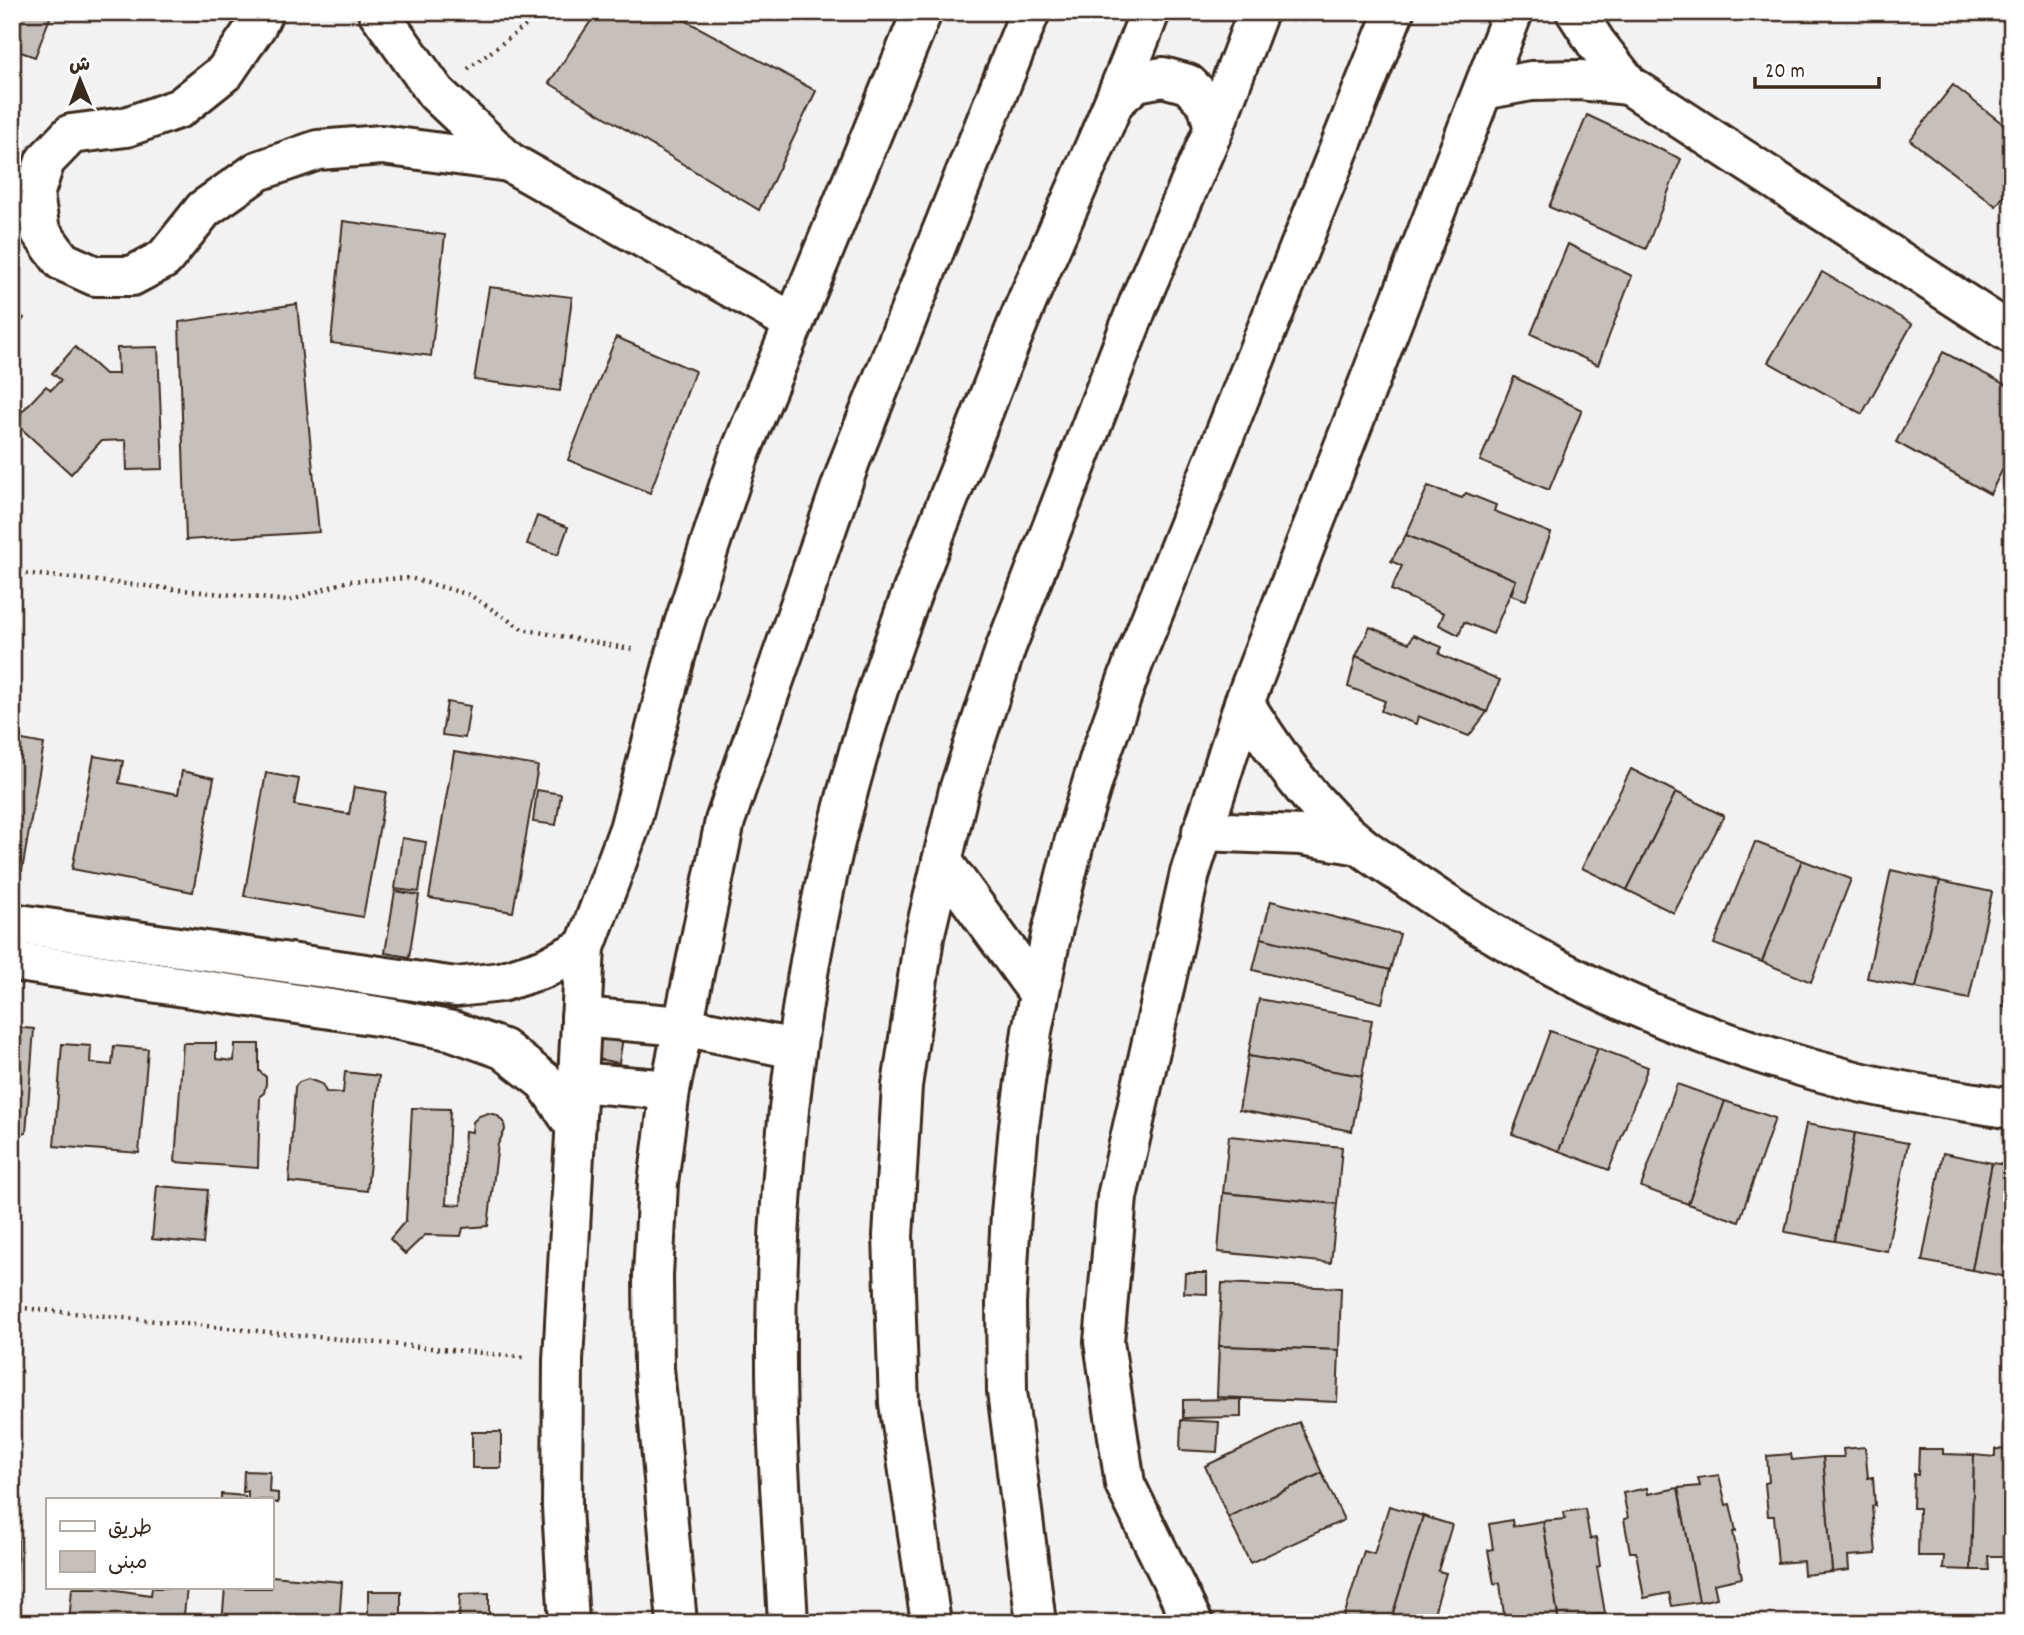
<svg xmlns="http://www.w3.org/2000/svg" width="2024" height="1635" font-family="Dekko,'Playpen Sans Arabic',sans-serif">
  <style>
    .building { fill: #c6c0bd; stroke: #3b2a1e; stroke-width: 2 }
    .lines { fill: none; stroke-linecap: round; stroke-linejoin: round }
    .minor-casing { stroke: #3b2a1e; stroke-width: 44 }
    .path { stroke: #3b2a1e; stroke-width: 4.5; stroke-dasharray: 2 5; stroke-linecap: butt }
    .minor { stroke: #fff; stroke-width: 38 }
  </style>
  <rect width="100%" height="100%" fill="#f3f2f2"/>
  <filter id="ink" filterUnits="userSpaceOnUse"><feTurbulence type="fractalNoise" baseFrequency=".0143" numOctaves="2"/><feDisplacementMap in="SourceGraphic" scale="14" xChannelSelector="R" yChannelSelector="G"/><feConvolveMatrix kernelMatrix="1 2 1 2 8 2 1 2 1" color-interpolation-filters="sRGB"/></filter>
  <g filter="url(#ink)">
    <g class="building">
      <polygon points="12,12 52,12 35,57 12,49"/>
      <polygon points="173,12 200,12 197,20"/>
      <polygon points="597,12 670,12 816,91 759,210 549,83"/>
      <polygon points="1953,85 2012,131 2012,185 1996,206 1910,140"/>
      <polygon points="1587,115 1681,159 1646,249 1549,207"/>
      <polygon points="343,221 445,235 431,356 331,343"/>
      <polygon points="1568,244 1632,276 1598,365 1531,334"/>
      <polygon points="1822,272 1912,324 1862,414 1768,362"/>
      <polygon points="489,287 572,297 560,391 474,380"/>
      <polygon points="297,304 319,532 186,540 179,322"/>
      <polygon points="12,311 24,318 12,336"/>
      <polygon points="616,337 695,371 650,493 568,460"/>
      <polygon points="75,347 105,374 118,374 117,348 158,347 163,469 127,470 126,440 101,441 71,474 13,421 46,386 51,390 61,380 52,373"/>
      <polygon points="1943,352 2012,388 2012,451 1990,494 1896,442"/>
      <polygon points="1514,377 1582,410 1549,490 1480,461"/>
      <polygon points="1428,486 1462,498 1466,493 1496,505 1494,511 1551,533 1526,600 1511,595 1516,580 1406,535"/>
      <polygon points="537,516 568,527 558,555 527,544"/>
      <polygon points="1406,535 1516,580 1493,634 1464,622 1459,635 1439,625 1444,613 1391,590 1402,566 1391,561"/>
      <polygon points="1370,627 1409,643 1413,635 1442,647 1439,654 1500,680 1487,712 1356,656"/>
      <polygon points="1356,656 1487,712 1469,736 1418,716 1416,724 1381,711 1385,701 1348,687"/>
      <polygon points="447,702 470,706 465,738 442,735"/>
      <polygon points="12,738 44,744 22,871 12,870"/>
      <polygon points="454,752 538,766 513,912 429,898"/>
      <polygon points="94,756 123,761 119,783 178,794 182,771 214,778 193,892 72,869"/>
      <polygon points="1631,769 1676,792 1627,890 1582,868"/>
      <polygon points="266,773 299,779 294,805 349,814 354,787 386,792 363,917 244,896"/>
      <polygon points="537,790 561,794 556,825 533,822"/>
      <polygon points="1676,792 1724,816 1674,913 1627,890"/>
      <polygon points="402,838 426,842 419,892 395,889"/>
      <polygon points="1755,842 1802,860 1762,962 1714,944"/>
      <polygon points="1802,860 1851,879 1811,982 1762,962"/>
      <polygon points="1891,870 1940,881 1916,988 1867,978"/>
      <polygon points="1940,881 1992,892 1969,999 1916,988"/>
      <polygon points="395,891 419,895 409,957 385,953"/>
      <polygon points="1271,901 1400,934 1390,970 1261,938"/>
      <polygon points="1261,938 1390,970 1382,1003 1253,970"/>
      <polygon points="2012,968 2012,1008 2003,1006"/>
      <polygon points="1259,999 1372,1020 1362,1076 1248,1056"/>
      <polygon points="598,1021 625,1025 619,1063 592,1058"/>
      <polygon points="12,1027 34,1029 26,1133 12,1131"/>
      <polygon points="1550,1031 1598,1048 1559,1151 1512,1134"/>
      <polygon points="183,1043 216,1043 216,1059 234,1061 235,1044 259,1044 259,1071 266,1077 266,1084 264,1093 260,1096 258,1168 175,1162"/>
      <polygon points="62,1044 91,1046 90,1063 112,1065 114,1046 148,1049 139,1153 54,1146"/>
      <polygon points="1598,1048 1648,1067 1609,1170 1559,1151"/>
      <polygon points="1248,1056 1362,1076 1352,1131 1239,1110"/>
      <polygon points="345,1072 379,1076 367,1191 289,1182 295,1087 299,1082 308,1079 322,1084 326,1092 343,1093"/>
      <polygon points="1677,1084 1725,1101 1688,1204 1641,1187"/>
      <polygon points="1725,1101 1775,1118 1739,1222 1688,1204"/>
      <polygon points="412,1108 450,1109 446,1204 461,1205 465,1131 472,1132 473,1122 479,1116 488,1113 497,1115 504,1123 505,1130 498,1144 488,1226 463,1228 461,1236 425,1235 405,1254 390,1239 406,1220"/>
      <polygon points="1806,1124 1855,1133 1835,1241 1785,1232"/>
      <polygon points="1855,1133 1908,1143 1887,1251 1835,1241"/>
      <polygon points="1229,1136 1342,1147 1337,1204 1223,1193"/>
      <polygon points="1943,1153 1992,1163 1972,1270 1922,1261"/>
      <polygon points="1992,1163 2012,1166 2012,1278 1972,1270"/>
      <polygon points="157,1186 208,1190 203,1244 152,1239"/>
      <polygon points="1223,1193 1337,1204 1331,1263 1218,1252"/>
      <polygon points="1185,1273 1207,1273 1207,1294 1184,1293"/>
      <polygon points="1222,1283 1341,1288 1339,1350 1219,1346"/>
      <polygon points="1219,1346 1339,1350 1337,1402 1217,1397"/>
      <polygon points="1241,1399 1241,1417 1183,1418 1183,1400"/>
      <polygon points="1181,1420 1219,1422 1217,1452 1180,1450"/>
      <polygon points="1299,1422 1322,1473 1228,1517 1205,1466"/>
      <rect x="472" y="1432" width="29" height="36"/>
      <polygon points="1865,1447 1868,1478 1873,1477 1875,1506 1872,1506 1876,1554 1848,1556 1849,1570 1832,1572 1823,1457 1844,1457 1843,1449"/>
      <polygon points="1919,1449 1943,1449 1943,1454 1974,1455 1971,1570 1943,1569 1944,1556 1918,1556 1919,1508 1913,1508 1914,1474 1918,1475"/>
      <polygon points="1995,1449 2012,1450 2012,1556 1988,1556 1989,1570 1971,1570 1974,1455 1995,1457"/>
      <polygon points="1791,1454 1792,1460 1823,1457 1832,1572 1804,1575 1803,1561 1778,1563 1774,1516 1768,1516 1765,1483 1769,1482 1767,1456"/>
      <polygon points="244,1471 270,1472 269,1492 278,1493 278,1503 271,1502 271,1500 248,1500 248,1491 243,1492"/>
      <polygon points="1322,1473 1344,1520 1250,1563 1228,1517"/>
      <polygon points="1719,1475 1726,1505 1730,1504 1736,1531 1733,1532 1742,1578 1714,1584 1717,1598 1699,1602 1678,1488 1700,1486 1698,1478"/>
      <polygon points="1647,1488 1648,1494 1678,1488 1699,1602 1672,1606 1669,1593 1644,1598 1636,1552 1630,1552 1624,1519 1628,1518 1623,1493"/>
      <polygon points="221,1494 245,1496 245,1500 221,1500"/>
      <polygon points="12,1498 19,1498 16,1623 12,1623"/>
      <polygon points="1389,1506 1423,1516 1390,1623 1342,1623 1364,1551 1374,1554"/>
      <polygon points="1585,1509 1590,1539 1596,1538 1600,1566 1597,1567 1605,1613 1576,1618 1577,1623 1559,1623 1543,1521 1565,1519 1564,1512"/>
      <polygon points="1423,1516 1452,1525 1438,1571 1446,1573 1431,1623 1390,1623"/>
      <polygon points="1512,1520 1513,1526 1543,1521 1559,1623 1505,1623 1500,1583 1494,1584 1488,1550 1493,1549 1489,1524"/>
      <polygon points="271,1576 342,1582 339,1623 222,1623 225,1588 271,1588"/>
      <polygon points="72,1588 102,1588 151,1595 152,1588 187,1588 183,1623 69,1623"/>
      <polygon points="368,1591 401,1591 401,1618 459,1619 460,1594 489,1593 489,1623 368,1623"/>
    </g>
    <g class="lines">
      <g class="minor-casing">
        <g id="minor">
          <polyline points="263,12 257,25 225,72 180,108 126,127 71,134 45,161 34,195 40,231 62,261 95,276 132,276 164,259 204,209 258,171 318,150 382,145 509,162"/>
          <polyline points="378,12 436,93 509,162 794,323"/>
          <polyline points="1576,12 1596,43 1629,85 2012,334"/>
          <polyline points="1483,90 1531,81 1580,80 1629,85"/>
          <polyline points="1117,99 1136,82 1163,77 1188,84 1207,103 1214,128"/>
          <path d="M1244,703C1276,754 1313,808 1361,846C1378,859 1396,870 1413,882C1547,975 1697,1041 1855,1081C1906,1094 1960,1100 2012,1109"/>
          <polyline points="1202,831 1301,835 1360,845"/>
          <polyline points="942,861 1039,994"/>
          <polyline points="12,923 456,987 501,982 545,968 585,947"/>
          <polyline points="12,961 384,1017 453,1031 503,1049 545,1082 575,1126"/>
          <polyline points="581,1017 682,1026 795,1049"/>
          <polyline points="578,1082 670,1090"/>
          <polyline points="569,1623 562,1507 563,1361 585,947 629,829 684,624 739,456 922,12"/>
          <polyline points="677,1623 654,1368 653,1275 658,1183 670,1090 725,821 850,461 1030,12"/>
          <path d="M788,1623C783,1528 775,1432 776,1337C778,1122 809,905 875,699C901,617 934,535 966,455C987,403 1006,350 1028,299C1070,203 1113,109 1150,12"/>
          <polyline points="931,1623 899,1403 893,1236 902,1086 924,937 959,790 1006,647 1140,300 1214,128 1258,12"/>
          <polyline points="1036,1623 1007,1391 1006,1303 1011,1214 1019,1126 1032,1031 1051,936 1074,843 1102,751 1134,661 1394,12"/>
          <polyline points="1193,1623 1125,1484 1104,1342 1117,1197 1190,873 1244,703 1513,12"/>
        </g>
      </g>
      <g class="path">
        <polyline points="468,69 544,12"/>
        <polyline points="12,572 289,601 348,581 410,578 470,595 522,629 636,650"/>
        <polyline points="12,1307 523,1357"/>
      </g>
      <use href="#minor" class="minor"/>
    </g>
  </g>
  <rect width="2024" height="1635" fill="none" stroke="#fff" stroke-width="42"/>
  <rect x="21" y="21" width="1982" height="1593" fill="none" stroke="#3b2a1e" stroke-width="2.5" filter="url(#ink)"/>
  <rect x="46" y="1498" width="228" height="91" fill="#ffffff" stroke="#b1aaa5" stroke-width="2"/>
  <rect x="60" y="1521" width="35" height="10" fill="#ffffff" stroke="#b1aaa5" stroke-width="2"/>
  <text x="108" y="1534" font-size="21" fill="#3b2a1e">طريق</text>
  <rect x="60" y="1551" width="35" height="21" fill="#c6c0bd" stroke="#b1aaa5" stroke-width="2"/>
  <text x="108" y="1568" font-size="21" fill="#3b2a1e">مبنى</text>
  <g transform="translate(80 80) rotate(359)" stroke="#ffffff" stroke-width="5" paint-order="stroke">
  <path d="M0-5L12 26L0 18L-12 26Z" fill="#3b2a1e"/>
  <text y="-10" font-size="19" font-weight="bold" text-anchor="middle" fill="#3b2a1e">ش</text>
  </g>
  <path d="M1755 77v10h124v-10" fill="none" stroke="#3b2a1e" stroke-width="3.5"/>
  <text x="1765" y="77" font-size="21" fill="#3b2a1e" stroke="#ffffff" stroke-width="5" paint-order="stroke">20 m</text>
</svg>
